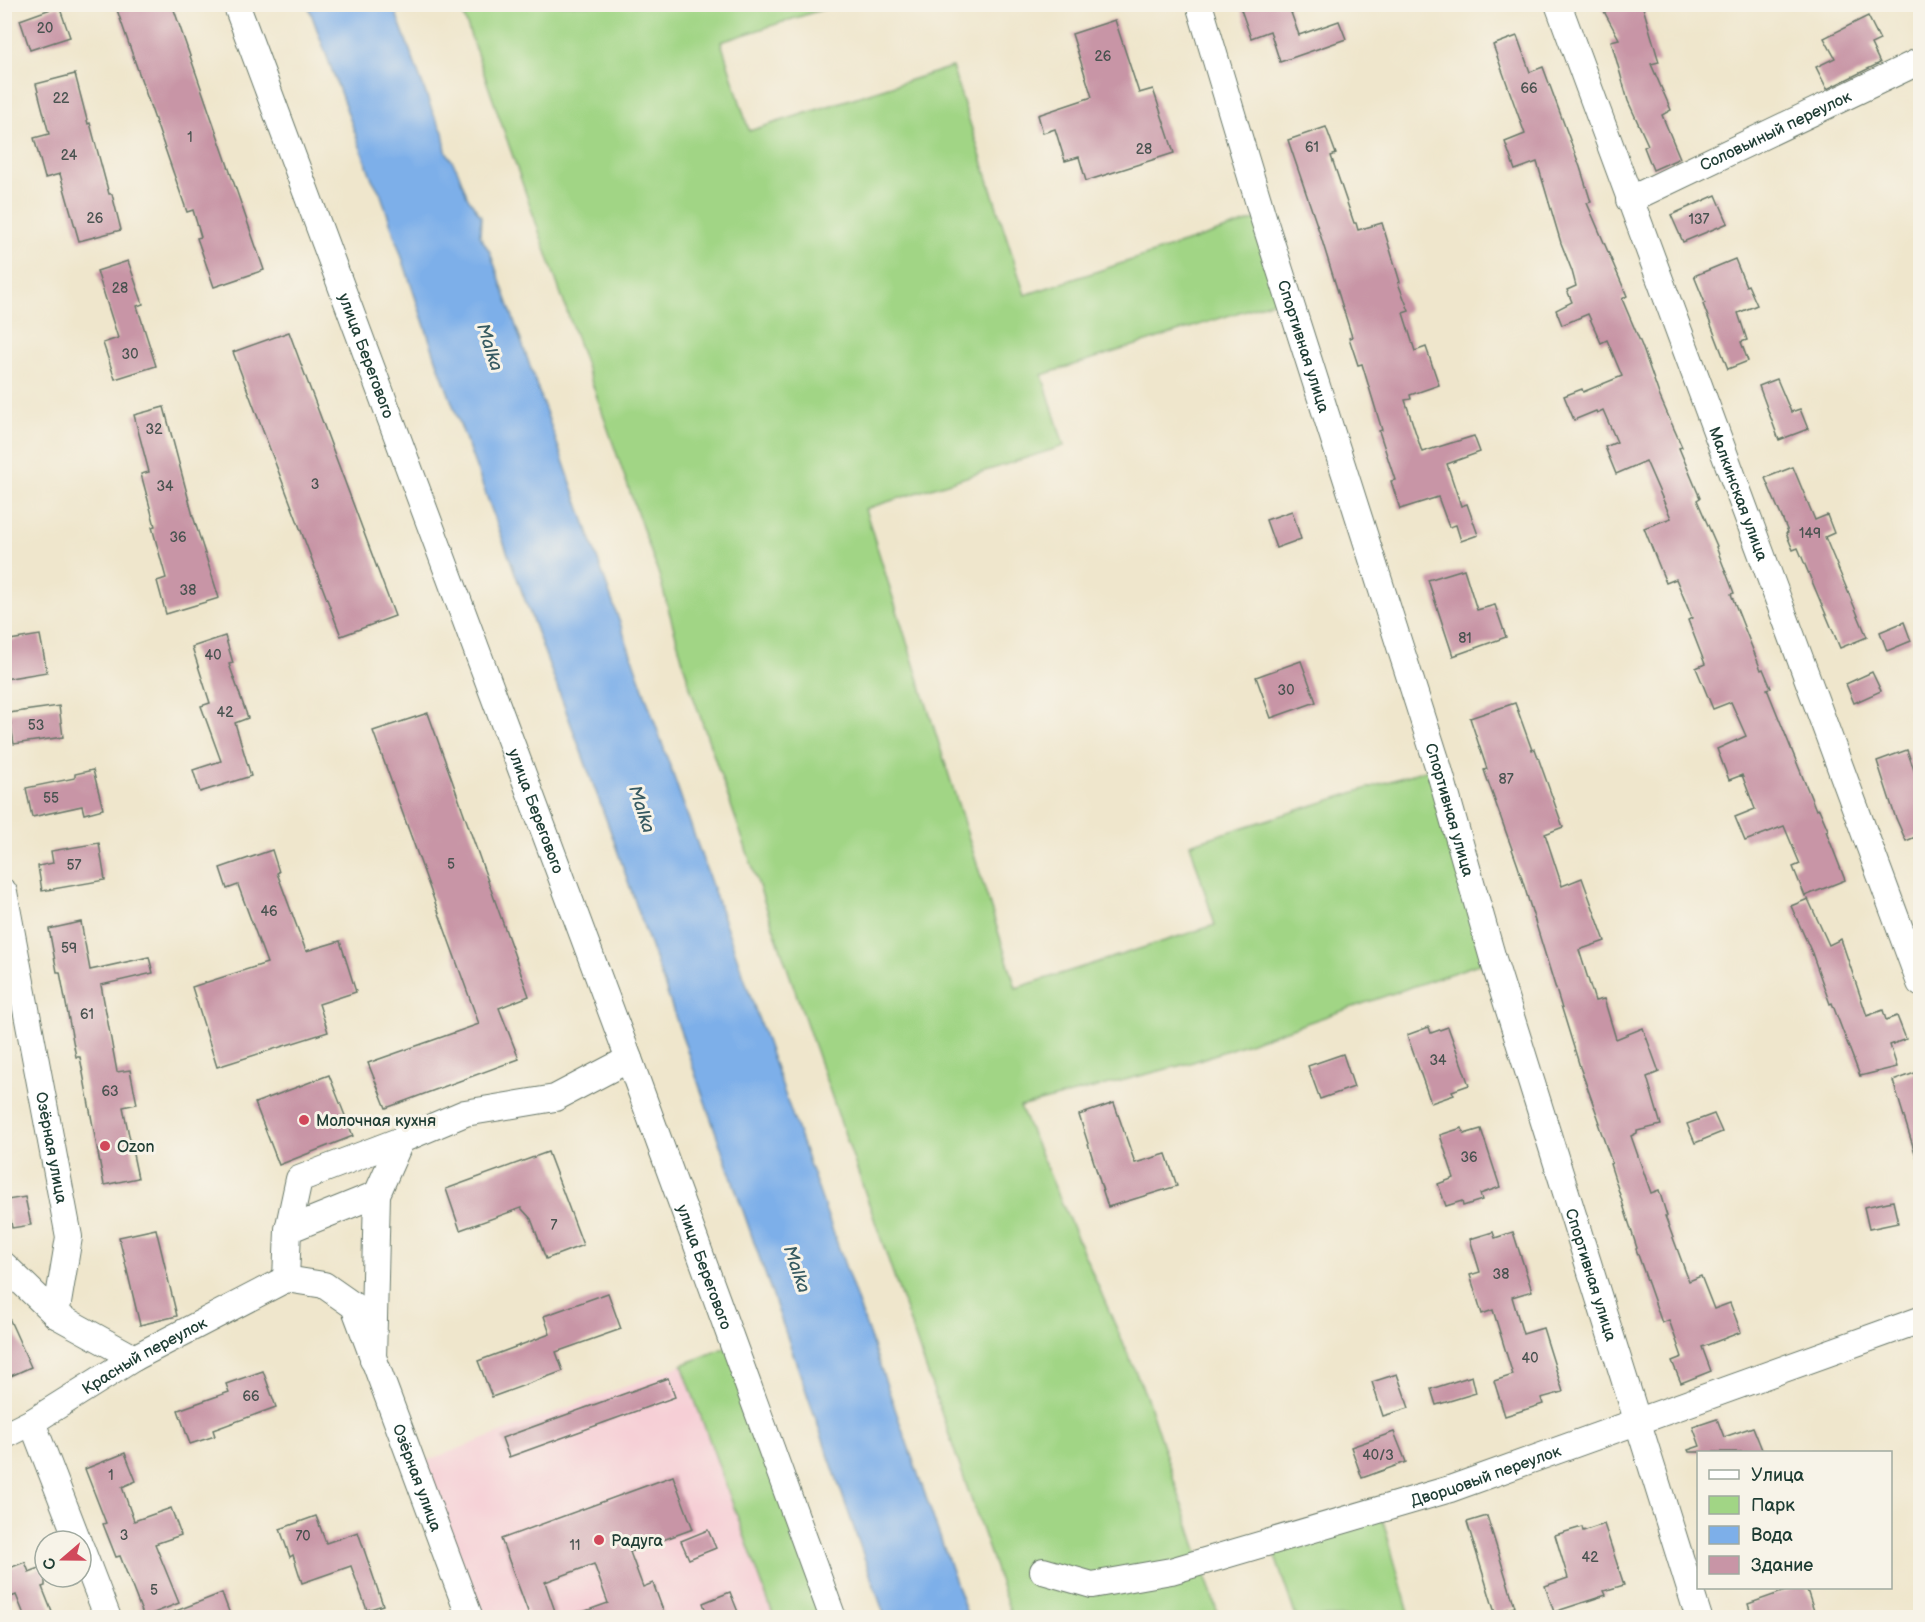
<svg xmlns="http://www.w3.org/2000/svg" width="1925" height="1622" font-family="'Balsamiq Sans',sans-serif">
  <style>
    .built { fill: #f6cfd6 }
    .green { fill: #a1d585; stroke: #60895c; stroke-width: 1.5 }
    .water { fill: #7dafe9; stroke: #4e768e; stroke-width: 1.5 }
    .building { fill: #c895a6 }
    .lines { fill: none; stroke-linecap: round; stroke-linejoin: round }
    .minor-casing { stroke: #687869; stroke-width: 28 }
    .minor { stroke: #fff; stroke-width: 26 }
    .poi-dot { fill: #d1495b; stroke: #f7f3e8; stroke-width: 2 }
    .labels { text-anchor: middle; stroke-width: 6; stroke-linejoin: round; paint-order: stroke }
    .number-label { font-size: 14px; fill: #495350 }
    .street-label { font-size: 16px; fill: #1f3d34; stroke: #f7f3e8 }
    .poi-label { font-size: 16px; fill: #1f3d34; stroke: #f7f3e8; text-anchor: start }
    .water-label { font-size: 18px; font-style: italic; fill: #365a61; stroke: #f7f3e8 }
  </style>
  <rect width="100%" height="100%" fill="#f7f3e8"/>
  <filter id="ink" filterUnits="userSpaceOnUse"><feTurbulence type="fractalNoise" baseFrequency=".0167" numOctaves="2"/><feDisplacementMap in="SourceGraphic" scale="12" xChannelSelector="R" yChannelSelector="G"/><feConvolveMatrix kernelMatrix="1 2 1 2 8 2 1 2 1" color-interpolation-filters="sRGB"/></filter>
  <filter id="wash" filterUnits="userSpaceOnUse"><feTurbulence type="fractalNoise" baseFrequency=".008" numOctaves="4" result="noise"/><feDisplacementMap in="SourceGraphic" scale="24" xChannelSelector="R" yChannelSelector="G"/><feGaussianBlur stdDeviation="1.35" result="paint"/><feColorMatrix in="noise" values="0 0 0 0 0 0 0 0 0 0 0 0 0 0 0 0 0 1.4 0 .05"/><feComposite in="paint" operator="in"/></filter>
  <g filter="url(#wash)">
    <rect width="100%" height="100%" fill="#efe6cc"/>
    <polygon class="built" points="682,1365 774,1617 482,1617 423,1462"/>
    <g class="green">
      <polygon points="460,5 836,5 721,42 749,131 952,67 1025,295 1263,217 1290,296 1042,375 1064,446 865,509 1016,988 1215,925 1190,844 1438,766 1493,959 1190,1063 1020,1107 1147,1398 1219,1617 1012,1617 690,687 659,575"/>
      <polygon points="734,1344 833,1617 774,1617 682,1365"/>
      <polygon points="1380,1510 1410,1617 1296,1617 1270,1542"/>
    </g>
    <polygon class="water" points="308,5 393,5 433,113 443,132 446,151 457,169 468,198 481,216 480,236 490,252 968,1617 885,1617 609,827 437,362 380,192 372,179"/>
    <g id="blocks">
      <g class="building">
        <polygon points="115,4 172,4 264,270 214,287 197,238 201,237 193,210 187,212"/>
        <polygon points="1239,4 1288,4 1299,35 1339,21 1346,39 1280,62 1270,31 1251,38"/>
        <polygon points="1600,4 1642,4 1659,62 1651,64 1671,110 1662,115 1680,158 1653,170 1644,147 1648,145 1628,101 1611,41 1619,39"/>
        <polygon points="59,6 70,37 30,50 20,20"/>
        <polygon points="1868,16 1880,40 1871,44 1880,63 1827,89 1816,67 1835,58 1824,38"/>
        <polygon points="1115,20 1139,93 1153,89 1174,153 1086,181 1079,157 1065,161 1055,129 1043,133 1038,115 1092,97 1072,34"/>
        <polygon points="1517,36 1530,72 1543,67 1580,167 1591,202 1587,203 1627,296 1622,299 1642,346 1660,397 1682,447 1679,448 1700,498 1697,500 1717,546 1716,547 1734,593 1731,594 1761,670 1763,669 1771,688 1767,689 1816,810 1819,809 1828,830 1826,831 1845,880 1805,896 1793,867 1800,864 1784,826 1745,841 1735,817 1755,809 1742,775 1729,780 1717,749 1746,736 1731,702 1713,709 1696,668 1705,664 1688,620 1692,618 1676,579 1666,583 1644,528 1671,518 1646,461 1616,474 1605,447 1617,442 1603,410 1597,413 1596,411 1574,420 1564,396 1582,389 1583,392 1622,376 1607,340 1601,343 1588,314 1562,325 1556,310 1572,302 1567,290 1576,286 1572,271 1561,243 1537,162 1515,170 1505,142 1525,134 1493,45"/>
        <polygon points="75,74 88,124 90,123 109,194 112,194 121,230 79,241 60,174 45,178 34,138 49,134 36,84"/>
        <polygon points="1326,127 1336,154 1331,156 1354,223 1356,223 1358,230 1382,223 1400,282 1398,283 1409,311 1403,313 1415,351 1426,347 1439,385 1410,395 1411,399 1405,400 1422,452 1474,436 1480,452 1447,464 1461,506 1467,504 1478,535 1461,541 1456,525 1449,527 1438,497 1400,509 1391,481 1395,480 1379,431 1382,430 1362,364 1358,365 1349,338 1352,337 1320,234 1288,140"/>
        <polygon points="1716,195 1728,223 1683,242 1671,215"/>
        <polygon points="1735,259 1746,286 1748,285 1757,305 1738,313 1747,340 1741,342 1748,361 1728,369 1703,304 1705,303 1694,276"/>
        <polygon points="128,261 143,304 137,306 156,366 115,379 103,343 118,338 97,271"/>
        <polygon points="289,332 395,616 341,636 233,352"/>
        <polygon points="1777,379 1791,412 1800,409 1808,429 1779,440 1759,386"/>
        <polygon points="164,407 193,516 219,598 166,614 157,581 166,578 152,527 155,526 141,474 149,472 134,415"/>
        <polygon points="1793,467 1815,520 1827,515 1834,533 1825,537 1867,637 1840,648 1798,548 1793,550 1786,533 1788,532 1765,478"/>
        <polygon points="1292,511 1301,539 1276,548 1266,520"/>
        <polygon points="1464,569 1477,610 1495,605 1506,637 1453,656 1428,580"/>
        <polygon points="1904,622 1911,641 1887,651 1880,632"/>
        <polygon points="40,635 47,672 4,679 4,641"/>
        <polygon points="225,636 233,663 229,664 248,718 235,723 251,776 200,792 193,770 221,761 201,706 210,703 192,647"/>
        <polygon points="1301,661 1316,702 1271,718 1256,677"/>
        <polygon points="1872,672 1881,691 1854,703 1846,684"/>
        <polygon points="1515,703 1532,750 1535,749 1563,827 1545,834 1562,886 1582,878 1605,941 1579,950 1595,1001 1604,999 1616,1039 1643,1028 1659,1072 1647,1077 1661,1125 1637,1131 1637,1133 1631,1136 1651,1193 1659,1190 1667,1216 1665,1216 1689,1281 1701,1276 1714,1309 1730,1303 1741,1332 1702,1347 1711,1371 1681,1383 1672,1361 1682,1357 1669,1320 1662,1323 1636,1249 1637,1248 1610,1164 1612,1163 1598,1123 1600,1123 1580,1067 1518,866 1484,770 1487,769 1470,718"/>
        <polygon points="59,706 63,737 14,744 9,713"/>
        <polygon points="428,713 529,996 499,1008 519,1059 386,1108 368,1063 479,1024 373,731"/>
        <polygon points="1907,750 1920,787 1920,835 1906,841 1895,816 1877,761"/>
        <polygon points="93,770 103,809 84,814 82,806 32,817 26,788 75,778 75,774"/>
        <polygon points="99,843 105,880 42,891 38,866 53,863 51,851"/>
        <polygon points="272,850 279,872 277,873 306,951 340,941 356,992 319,1004 328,1032 217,1067 192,987 267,963 238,885 227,889 220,868"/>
        <polygon points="1808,899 1829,945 1841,939 1867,1016 1883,1010 1886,1020 1897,1016 1906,1039 1890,1045 1897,1067 1860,1076 1832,1003 1830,1004 1812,953 1791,906"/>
        <polygon points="81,922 90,970 149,957 153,973 101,985 117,1072 130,1070 137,1104 123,1107 138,1178 104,1185 80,1057 76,1057 60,972 57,972 49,929"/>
        <polygon points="1429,1027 1431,1033 1448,1027 1469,1085 1452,1091 1454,1095 1431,1103 1407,1035"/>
        <polygon points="1343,1054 1354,1087 1320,1099 1308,1066"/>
        <polygon points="1920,1071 1920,1156 1916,1156 1893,1081"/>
        <polygon points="329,1075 353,1136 279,1165 255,1103"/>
        <polygon points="1114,1103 1135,1163 1166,1154 1177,1186 1108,1207 1079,1115"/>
        <polygon points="1714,1114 1722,1132 1695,1143 1687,1124"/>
        <polygon points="1462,1128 1464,1134 1481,1129 1500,1187 1480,1194 1482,1200 1463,1206 1462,1201 1446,1206 1438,1184 1454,1178 1440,1135"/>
        <polygon points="548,1152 583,1245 546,1259 531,1219 521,1208 460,1230 446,1189"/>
        <polygon points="25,1197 31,1225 12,1228 7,1200"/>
        <polygon points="1893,1201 1898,1223 1869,1229 1864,1207"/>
        <polygon points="156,1229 177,1316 140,1325 119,1237"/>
        <polygon points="1493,1232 1495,1238 1513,1232 1532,1291 1512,1297 1523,1334 1543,1328 1563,1392 1541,1398 1543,1404 1505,1416 1494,1381 1513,1375 1493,1310 1482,1314 1470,1275 1480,1272 1470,1239"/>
        <polygon points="608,1293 621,1329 556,1352 563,1371 492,1397 478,1361 550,1334 544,1316"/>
        <polygon points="4,1307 31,1367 4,1379"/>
        <polygon points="263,1371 276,1407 213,1430 215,1436 190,1444 178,1410 229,1392 226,1384"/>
        <polygon points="1397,1374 1409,1408 1383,1416 1372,1382"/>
        <polygon points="1472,1376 1476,1393 1436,1405 1431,1389"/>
        <polygon points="668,1378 675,1397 509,1457 502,1438"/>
        <polygon points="1717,1419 1724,1437 1753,1427 1763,1452 1689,1452 1688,1450 1700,1446 1693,1427"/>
        <polygon points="1394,1432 1406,1462 1362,1478 1351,1447"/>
        <polygon points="125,1453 136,1481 122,1487 134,1521 171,1508 181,1535 155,1544 179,1603 144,1617 120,1556 116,1557 103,1524 106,1523 85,1469"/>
        <polygon points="673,1476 693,1529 630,1552 643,1587 653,1583 664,1613 651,1617 574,1617 574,1615 608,1603 594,1564 545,1582 556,1614 545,1617 530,1617 501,1539"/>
        <polygon points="316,1516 326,1543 358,1532 383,1605 367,1610 351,1566 302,1583 293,1555 290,1557 280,1529"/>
        <polygon points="1487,1516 1515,1607 1495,1613 1467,1522"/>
        <polygon points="1604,1524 1624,1585 1604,1591 1606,1595 1554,1612 1545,1586 1568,1578 1555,1535 1582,1527 1583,1531"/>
        <polygon points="708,1530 716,1548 689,1559 681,1541"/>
        <polygon points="25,1562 29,1572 45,1566 45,1586 42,1587 54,1617 25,1617 16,1595 4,1600 4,1570"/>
        <polygon points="1796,1587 1806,1587 1816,1617 1752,1617 1748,1604"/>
        <polygon points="730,1592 738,1612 725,1617 708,1617 703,1603"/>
        <polygon points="222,1593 231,1617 163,1617 163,1616"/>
      </g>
    </g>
  </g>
  <g filter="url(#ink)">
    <use href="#blocks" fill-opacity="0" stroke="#687869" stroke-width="1.5"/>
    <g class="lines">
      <g class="minor-casing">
        <g id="minor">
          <path id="s1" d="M236,4L629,1059L833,1618"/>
          <path id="s2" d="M1199,4L1263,217L1438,766L1493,959L1699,1618"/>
          <path id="s3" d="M1558,4L1920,983"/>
          <path id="s4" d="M1629,200L1920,61"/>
          <path id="s5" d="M4,892L69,1237L56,1315"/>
          <polyline points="288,1230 299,1179 401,1140"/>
          <polyline points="4,1265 56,1315 134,1358"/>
          <path id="s6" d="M286,1279L324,1285L354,1306L470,1618"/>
          <polyline points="286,1279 288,1230 377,1194"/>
          <polyline points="373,1360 377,1194 401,1140 465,1113 555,1098 629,1059"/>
          <polyline points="32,1422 78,1541"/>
          <path id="s7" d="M4,1436L32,1422L134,1358L286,1279"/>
          <polyline points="81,1548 108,1618"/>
          <path id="s8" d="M1043,1571L1092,1585L1171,1571L1450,1489L1920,1320"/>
        </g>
      </g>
      <use href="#minor" class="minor"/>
    </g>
  </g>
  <g class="poi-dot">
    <circle cx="304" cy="1120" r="6"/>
    <circle cx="105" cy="1146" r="6"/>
    <circle cx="599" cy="1540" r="6"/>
  </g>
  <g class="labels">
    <g class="number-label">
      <text x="45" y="33">20</text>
      <text x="1103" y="61">26</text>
      <text x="1529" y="93">66</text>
      <text x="61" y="103">22</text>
      <text x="190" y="142">1</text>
      <text x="1312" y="152">61</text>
      <text x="1144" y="154">28</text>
      <text x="69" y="160">24</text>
      <text x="95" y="223">26</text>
      <text x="1699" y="224">137</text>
      <text x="120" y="293">28</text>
      <text x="130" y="359">30</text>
      <text x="154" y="434">32</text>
      <text x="315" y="489">3</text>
      <text x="165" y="491">34</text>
      <text x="1810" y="538">149</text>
      <text x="178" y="542">36</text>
      <text x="188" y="595">38</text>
      <text x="1465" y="643">81</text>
      <text x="213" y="660">40</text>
      <text x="1286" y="695">30</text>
      <text x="225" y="717">42</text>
      <text x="36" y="730">53</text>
      <text x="1506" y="784">87</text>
      <text x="51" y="803">55</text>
      <text x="451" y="869">5</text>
      <text x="74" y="870">57</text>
      <text x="269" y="916">46</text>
      <text x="69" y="953">59</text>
      <text x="87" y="1019">61</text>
      <text x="1438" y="1065">34</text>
      <text x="110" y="1096">63</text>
      <text x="1469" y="1162">36</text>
      <text x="554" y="1230">7</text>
      <text x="1501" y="1279">38</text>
      <text x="1530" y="1363">40</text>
      <text x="251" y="1401">66</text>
      <text x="1378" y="1460">40/3</text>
      <text x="111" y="1480">1</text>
      <text x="124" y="1540">3</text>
      <text x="303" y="1541">70</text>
      <text x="575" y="1550">11</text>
      <text x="1590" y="1562">42</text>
      <text x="154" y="1595">5</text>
    </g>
    <g class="street-label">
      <text dy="6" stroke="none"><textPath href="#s4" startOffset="162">Соловьиный переулок</textPath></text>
      <text dy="6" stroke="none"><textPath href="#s2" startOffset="358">Спортивная улица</textPath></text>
      <text dy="6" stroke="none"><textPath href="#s1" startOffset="375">улица Берегового</textPath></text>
      <text dy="6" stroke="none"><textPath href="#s3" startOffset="522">Малкинская улица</textPath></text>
      <text dy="6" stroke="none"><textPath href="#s1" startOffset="861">улица Берегового</textPath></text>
      <text dy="6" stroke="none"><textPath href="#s2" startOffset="844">Спортивная улица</textPath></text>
      <text dy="6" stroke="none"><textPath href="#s5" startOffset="260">Озёрная улица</textPath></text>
      <text dy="6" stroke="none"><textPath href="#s1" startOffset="1347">улица Берегового</textPath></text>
      <text dy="6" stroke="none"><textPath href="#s2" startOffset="1330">Спортивная улица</textPath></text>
      <text dy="6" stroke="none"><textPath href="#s7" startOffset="162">Красный переулок</textPath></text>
      <text dy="6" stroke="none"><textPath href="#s8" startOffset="460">Дворцовый переулок</textPath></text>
      <text dy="6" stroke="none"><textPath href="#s6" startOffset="258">Озёрная улица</textPath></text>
    </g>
    <g class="poi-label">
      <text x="316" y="1126">Молочная кухня</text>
      <text x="117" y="1152">Ozon</text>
      <text x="611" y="1546">Радуга</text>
    </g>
    <g class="water-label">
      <text transform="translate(490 347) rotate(72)" y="6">Malka</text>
      <text transform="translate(642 809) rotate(72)" y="6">Malka</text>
      <text transform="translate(797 1269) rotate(71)" y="6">Malka</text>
    </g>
  </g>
  <rect width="1925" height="1622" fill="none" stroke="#f7f3e8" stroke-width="24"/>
  <rect x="1697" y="1451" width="195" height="138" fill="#f7f3e8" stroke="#a1aaa0" stroke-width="1.5"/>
  <rect x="1709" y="1470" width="30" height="9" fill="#ffffff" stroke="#a1aaa0" stroke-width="1.5"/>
  <text x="1751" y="1481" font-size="18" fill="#1f3d34">Улица</text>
  <rect x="1709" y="1496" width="30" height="18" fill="#a1d585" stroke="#a1aaa0" stroke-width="1.5"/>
  <text x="1751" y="1511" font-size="18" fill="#1f3d34">Парк</text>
  <rect x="1709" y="1526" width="30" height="18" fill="#7dafe9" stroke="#a1aaa0" stroke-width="1.5"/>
  <text x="1751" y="1541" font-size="18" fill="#1f3d34">Вода</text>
  <rect x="1709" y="1556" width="30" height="18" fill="#c895a6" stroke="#a1aaa0" stroke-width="1.5"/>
  <text x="1751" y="1571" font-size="18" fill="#1f3d34">Здание</text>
  <g transform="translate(63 1559) rotate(250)"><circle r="28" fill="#f7f3e8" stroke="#a1aaa0" stroke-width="1.5"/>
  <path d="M0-4.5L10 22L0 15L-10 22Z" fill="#d1495b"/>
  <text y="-9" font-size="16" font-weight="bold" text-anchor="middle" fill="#1f3d34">С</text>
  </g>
</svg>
